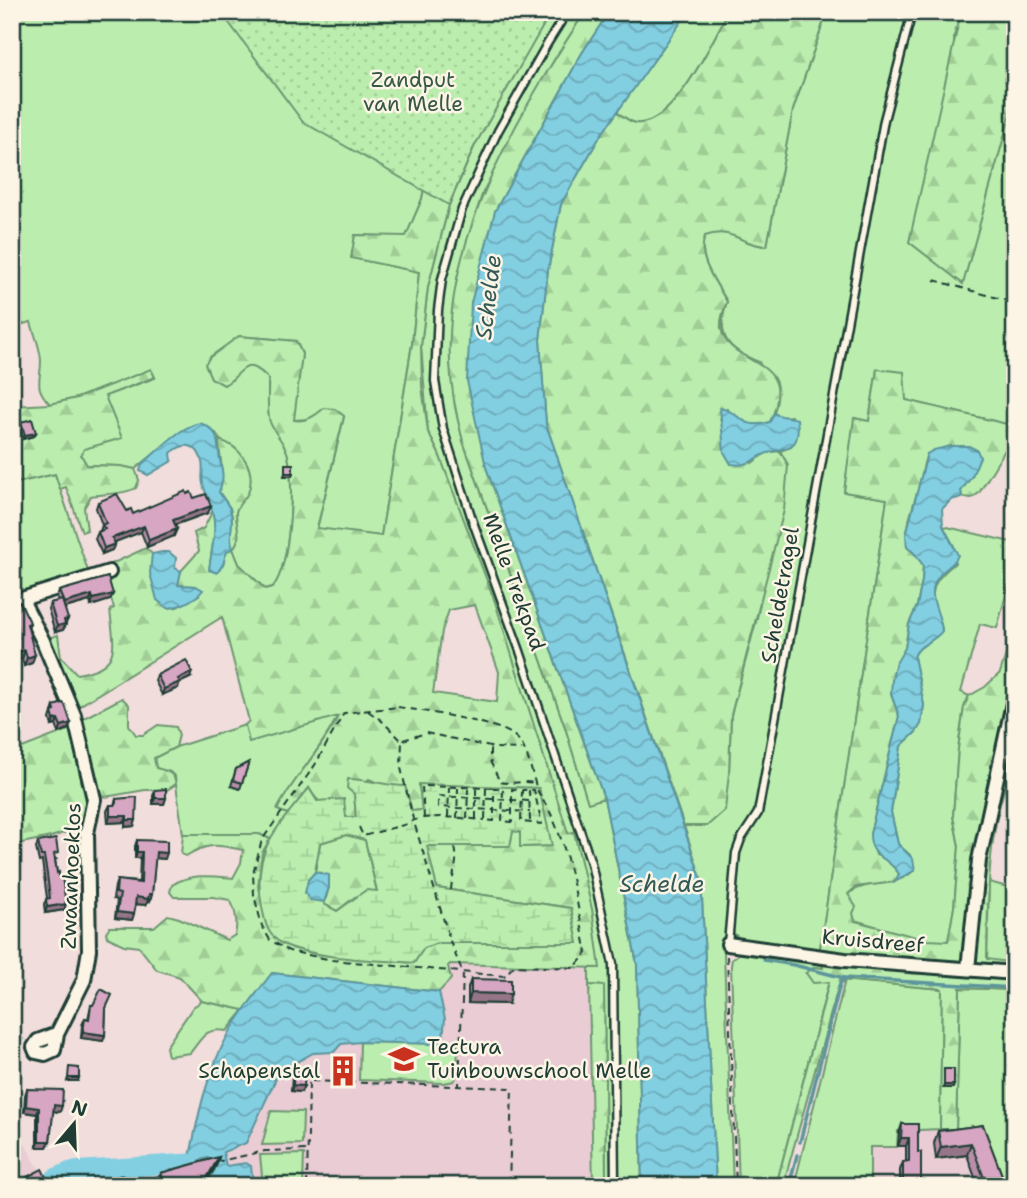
<svg xmlns="http://www.w3.org/2000/svg" width="1027" height="1198" font-family="'Shantell Sans',sans-serif">
  <style>
    .built { fill: #e9ccd4 }
    .grass { fill: #bbeeae; stroke: #6d9671; stroke-width: 2 }
    .forest { fill: url(#forest-firs); stroke: #6d9671; stroke-width: 2; fill-rule: evenodd }
    .wetland { fill: url(#wetland-marsh); stroke: #6d9671; stroke-width: 2; fill-rule: evenodd }
    .park { fill: url(#park-dots); stroke: #6d9671; stroke-width: 2 }
    .water { fill: url(#water-waves); stroke: #5b959c; stroke-width: 2 }
    .lines { fill: none; stroke-linecap: round; stroke-linejoin: round }
    .stream { stroke: #5b959c; stroke-width: 3.5 }
    .river { stroke: #83cfe2; stroke-width: 19 }
    .lane-casing { stroke: #1f3d34; stroke-width: 11 }
    .street-casing { stroke: #1f3d34; stroke-width: 18 }
    .path { stroke: #1f3d34; stroke-width: 2; stroke-dasharray: 7 5; stroke-linecap: butt }
    .lane { stroke: #fcf5e5; stroke-width: 6 }
    .street { stroke: #fcf5e5; stroke-width: 12 }
    .wall { fill: #b98fa8; stroke: #1f3d34; stroke-width: 2 }
    .shaded-wall { fill: #967488; stroke: #1f3d34; stroke-width: 2 }
    .building { fill: #d7a6c3; stroke: #1f3d34; stroke-width: 2 }
    .labels { text-anchor: middle; stroke-width: 5; stroke-linejoin: round; paint-order: stroke }
    .park-label { font-size: 21px; fill: #365846; stroke: #fcf5e5 }
    .street-label { font-size: 21px; fill: #1f3d34; stroke: #fcf5e5 }
    .poi-label { font-size: 21px; fill: #1f3d34; stroke: #fcf5e5; text-anchor: start }
    .water-label { font-size: 23px; font-style: italic; fill: #335a57; stroke: #fcf5e5 }
  </style>
  <defs>
    <pattern id="forest-firs" width="22" height="20" patternUnits="userSpaceOnUse" patternTransform="scale(1.75)"><rect width="22" height="20" fill="#bbeeae"/><path d="M5 1l3.5 6h-7zM16 11l3.5 6h-7z" fill="#a0cd96"/></pattern>
    <pattern id="wetland-marsh" width="20" height="14" patternUnits="userSpaceOnUse" patternTransform="scale(1.75)"><rect width="20" height="14" fill="#bbeeae"/><path d="M1 5h8M5 5V1M11 12h8M15 12V8" fill="none" stroke="#a0cd96"/></pattern>
    <pattern id="park-dots" width="8" height="8" patternUnits="userSpaceOnUse" patternTransform="scale(1.75)"><rect width="8" height="8" fill="#bbeeae"/><path d="M2 2h.1M6 6h.1" fill="none" stroke="#a0cd96" stroke-width="1.8" stroke-linecap="round"/></pattern>
    <pattern id="water-waves" width="16" height="10" patternUnits="userSpaceOnUse" patternTransform="scale(1.75)"><rect width="16" height="10" fill="#83cfe2"/><path d="M0 5q4-4 8 0t8 0" fill="none" stroke="#6ba9b8"/></pattern>
  </defs>
  <rect width="100%" height="100%" fill="#f1dddb"/>
  <filter id="ink" filterUnits="userSpaceOnUse"><feTurbulence type="fractalNoise" baseFrequency=".0143" numOctaves="2"/><feDisplacementMap in="SourceGraphic" scale="14" xChannelSelector="R" yChannelSelector="G"/><feConvolveMatrix kernelMatrix="1 2 1 2 8 2 1 2 1" color-interpolation-filters="sRGB"/></filter>
  <g filter="url(#ink)">
    <g class="built">
      <polygon points="450,964 589,968 593,1186 48,1186 55,1178 71,1171 189,1163 197,1119 206,1086 229,1032 244,1010"/>
      <polygon points="12,1121 44,1178 44,1186 12,1186"/>
      <polygon points="956,1129 1001,1186 870,1186 870,1147 898,1131"/>
    </g>
    <g class="grass">
      <path d="M12,12H585L554,60L514,133L483,192L472,225L457,279L450,360L455,407L463,441L565,727L588,802L604,798L637,964L642,1186H606L604,986L589,985V968H599L574,833L568,834L460,513L439,454L428,432L421,346L428,287L449,205L474,147L427,173L422,199L406,237L355,235L352,258L419,272L412,344L381,536L317,529L344,417L293,420L302,354L296,341L239,336L231,381C244,364 251,361 268,378C269,392 266,408 270,421C274,433 286,443 288,455C294,484 291,564 273,587L265,589L239,564L233,549C242,536 236,528 236,513C236,502 250,494 250,478C249,447 222,451 216,433L194,425C172,437 155,454 135,469L121,466L86,465L81,455L84,449L96,444L105,396L155,378L151,370L77,398L50,404C33,386 41,381 41,361C41,349 34,334 31,322L12,327Z"/>
      <path d="M688,12H728C713,40 673,128 636,123C629,122 623,116 617,112Z"/>
      <path d="M827,12H909L880,121L755,814L736,843L733,853L724,954L733,1186H716L701,878L684,826H707L729,773L731,715L757,618L788,465L780,451L791,447V416L781,417L774,413L776,400L759,362C726,349 716,336 727,301C716,283 696,257 705,235C733,226 742,246 767,246L793,110Z"/>
      <path d="M916,12H961L954,36L963,283L1015,97V426L906,400L877,369L869,422L855,418L844,492L887,499L820,949C797,947 744,951 731,930C733,906 733,880 738,856C742,837 757,824 762,805L889,115Z"/>
      <polygon points="55,474 88,571 12,594 12,484"/>
      <path d="M943,526L1015,543V586L1009,584L997,628L980,624L961,692L969,696L964,708L958,749L953,816L959,846L954,908L948,941H927L854,920L848,894C867,879 896,889 914,870L910,855L898,844L891,812L901,746L916,732L921,724L924,705L914,657C918,644 934,642 942,631C942,622 937,617 935,609C928,586 939,576 955,563L954,546Z"/>
      <path d="M338,715C322,750 294,776 278,810L288,814L270,839L259,834H183L175,777L170,772L156,768L154,758L176,747L245,725L250,741Z"/>
      <polygon points="989,882 1015,889 1015,963 987,960"/>
      <polygon points="740,953 822,960 823,969 815,967 806,973 829,981 776,1186 739,1186 731,966 732,959"/>
      <polygon points="845,980 942,989 940,1129 898,1131 897,1147 870,1147 870,1186 794,1186"/>
      <polygon points="960,988 1015,990 1015,1186 1001,1186 956,1129"/>
      <path d="M202,1001L244,1010L227,1031C205,1027 203,1037 190,1053L168,1056L166,1047L193,1007Z"/>
      <polygon points="360,1042 458,1044 457,1076 454,1081 444,1083 359,1080"/>
      <polygon points="271,1111 303,1112 302,1144 262,1145"/>
      <polygon points="304,1154 303,1186 263,1186 260,1155"/>
    </g>
    <g class="forest">
      <path d="M585,12H609L582,53L495,211L486,467L604,798L588,803L565,727L463,441C456,415 451,389 450,362C444,236 519,113 585,12Z"/>
      <path d="M728,12H827L793,110L767,246C742,246 733,226 705,236C696,257 716,283 727,302C724,309 720,320 721,328C728,369 801,354 770,422C752,428 740,422 727,409L720,419L724,431V452L752,463L765,453L780,451L788,465L784,510L731,715L729,773L725,810L707,826H684L546,424L540,340L548,270L561,204L599,138L617,112C623,116 629,122 636,123C673,128 713,40 728,12Z"/>
      <polygon points="961,12 1015,12 1015,97 963,284 909,242"/>
      <path d="M474,147L449,205L428,287L421,346L422,386L428,432L439,454L495,602L568,833L574,832L592,909L600,968L450,964L448,966L451,979L439,992L272,973L244,1010L202,1001L180,977L157,970L139,947L124,945L107,937L106,932L110,927H154L168,915L179,918L227,940L235,935C238,924 236,910 230,900L213,897H174L170,892L172,885C191,873 212,876 233,878L241,863L243,850C218,845 208,842 186,856L181,854L183,834H259L270,839L262,853L258,887L292,948L334,956L414,963L424,948L437,943H577L571,908L437,888L426,846H510L513,831L520,832V847L551,846L539,788L419,785L422,810L412,811L405,786H384L369,779L354,794L356,817C337,819 318,804 309,788L288,814L277,810C294,776 322,750 338,716L249,742L245,725L249,721L222,617L79,706L74,703L48,638L58,635L61,657L77,674C122,667 114,647 110,610L114,608L105,580L112,578L109,565L146,548L152,554C151,580 153,586 167,608L177,607L199,595L196,586L178,585L181,571L199,551L194,533L204,528L213,510L215,530L209,570L223,564L231,530L232,516L230,508L219,492C226,471 219,461 219,440C241,446 257,470 248,493C245,499 237,505 236,512C235,528 244,533 233,549L239,564L265,589L273,587C291,564 294,484 288,455C285,443 274,433 270,422C266,408 269,392 268,378C244,353 243,375 224,385L211,378L205,364L210,357L239,336L296,341L302,354L294,420C306,422 315,416 324,408L335,409L344,416L317,528L381,536L412,344L419,272L351,258L355,235L406,236L422,199L427,173ZM475,605L499,672L497,702L433,693L442,631L449,610Z"/>
      <path d="M151,369L155,377L105,396L122,438L84,449L81,455L87,465L121,466L135,469L139,480L136,488C126,494 104,494 91,496L84,508L87,530L82,532L66,487L60,489L55,474L12,484V406L50,404L77,398Z"/>
      <path d="M877,369L904,372L906,400L1015,426V447L1009,445L1005,450L979,493L972,498L962,497L961,491L972,476L927,454C923,463 923,472 920,481C915,503 905,524 907,547L914,553L923,565L922,581L917,606L909,624L905,648L891,694L899,716L870,834L876,855L892,862L899,874L895,882L856,887L848,894L856,907L853,913L855,921L927,940L948,941L954,907L959,846L953,816L958,749L964,707L969,696L985,687L1000,673L1015,626V787H1005C987,842 988,902 987,959L1015,963V990L960,988L956,1129H940L942,989L840,980L783,1186H776L829,982L813,983L806,973L815,967L823,968L820,948L887,499L844,492L854,418L869,421Z"/>
      <path d="M122,698L129,705V725L136,735H143L158,725L176,727L179,735L176,747L154,758L156,768C166,771 174,772 176,784L167,790H145L105,797L100,793L88,751L82,725L84,718Z"/>
      <path d="M73,728C81,760 107,814 66,832C50,839 29,841 12,845V752Z"/>
      <polygon points="346,835 365,840 377,892 355,897 337,911 324,905 329,887 322,873 315,872 320,843"/>
      <polygon points="589,985 604,986 606,1186 593,1186"/>
    </g>
    <path class="wetland" d="M348,779C369,779 385,786 405,786L412,811L422,810L419,784L539,788L552,846L520,847V832L513,831L510,846H427L437,888L571,908L578,943H437L424,948L414,963C380,960 311,959 281,943C267,935 265,922 262,907C251,850 276,829 309,788L317,801L344,799L346,817H356L354,794L347,788ZM346,835L365,840L377,891L366,890L337,911L324,904L329,887L324,902L308,880L315,872L320,843Z"/>
    <polygon class="park" points="221,12 551,12 474,147 449,205 303,122"/>
    <g class="water">
      <polygon points="609,12 688,12 599,138 561,204 548,270 540,340 546,424 701,878 716,1186 642,1186 637,964 604,798 486,467 467,381 471,303 495,211 582,53"/>
      <path d="M720,408C740,411 741,431 770,422L774,413C782,418 789,416 797,419C802,455 783,445 763,455C751,461 745,467 731,464L724,452Z"/>
      <path d="M200,423C217,429 217,437 219,453C221,472 226,472 219,492C223,499 230,505 231,513C234,526 228,537 233,549L227,551L223,564L217,573L209,570C211,551 218,529 212,510C210,501 205,493 203,484C201,477 204,470 202,462C198,444 185,441 171,453L172,461L148,475L140,471L142,464C160,450 177,428 200,423Z"/>
      <path d="M951,446H969L977,450L980,457L972,476L961,491L962,497L951,500L942,509L943,526L958,555C954,566 945,567 939,576C924,595 941,612 942,631C934,642 918,644 914,657L924,705L921,724L916,732L901,746L891,812L898,844L913,859L915,870L895,882L899,874C887,855 870,859 870,834L899,716L891,694L892,680L895,665L905,648L909,624L917,606L922,581L923,565L914,553L907,547L906,535L927,454L934,450Z"/>
      <path d="M162,552H169L176,558L175,568L181,571L178,585L196,586L203,590C195,600 180,607 167,608L157,600L150,573L152,554Z"/>
      <polygon points="315,872 329,875 329,887 324,902 310,900 305,893 308,880"/>
      <path d="M272,973L439,992L445,1019L443,1039L437,1044L360,1042L341,1044L334,1052L313,1053L279,1072L246,1143L223,1152L226,1166L246,1163L251,1166L253,1186H204L215,1170L208,1158L189,1163C197,1118 207,1070 231,1030C243,1010 258,991 272,973Z"/>
    </g>
    <g class="lines">
      <g class="stream">
        <polyline points="764,960 794,965 844,978"/>
        <polyline points="800,1142 840,984 844,978 1015,988"/>
        <polyline points="789,1186 797,1155"/>
      </g>
      <polyline class="river" points="48,1186 55,1178 71,1171 189,1163"/>
      <g class="lane-casing">
        <g id="lane">
          <polyline points="567,12 547,44 498,131 462,209 442,279 438,310 435,381 443,429 473,522 520,651 591,863 613,964 615,1186"/>
          <polyline points="728,944 736,853 741,839 758,813 884,120 912,12"/>
          <polyline points="121,1180 123,1186"/>
        </g>
      </g>
      <g class="street-casing">
        <g id="street">
          <polyline points="22,600 43,641 74,715 94,799 87,833 89,950 84,980 57,1034 54,1050 45,1054 36,1052 34,1047 38,1041 57,1034"/>
          <polyline points="12,602 109,572"/>
          <polyline points="728,944 845,960 1015,973"/>
          <polyline points="968,969 979,860 1015,694"/>
        </g>
      </g>
      <g class="path">
        <polyline points="934,280 1015,303"/>
        <path d="M398,707C422,711 496,722 513,735C528,745 531,773 537,789C540,797 546,804 550,812C571,856 577,906 587,953L574,968L514,966L504,976L332,960L289,951L270,940L262,926L254,895L253,873L262,840L315,765L344,713Z"/>
        <polyline points="368,711 381,720 402,741 401,768 413,819 451,944 463,973 459,1085"/>
        <polyline points="403,740 426,733 495,748 521,749"/>
        <path d="M490,749V761L500,782C512,785 522,780 534,783"/>
        <polyline points="486,788 485,820 494,821 494,788 503,789 502,821 512,822 512,789 522,790 521,822 542,824 534,790 522,790"/>
        <polyline points="529,790 530,822"/>
        <polyline points="529,801 438,796 438,807 530,812"/>
        <polyline points="448,817 449,788"/>
        <polyline points="424,818 422,786 493,788"/>
        <polyline points="457,818 458,788"/>
        <polyline points="467,818 468,789"/>
        <polyline points="476,819 476,789"/>
        <path d="M359,827L363,836L407,824C423,812 465,819 485,820"/>
        <path d="M451,890C452,874 460,861 454,844"/>
        <polyline points="727,956 736,1186"/>
        <polyline points="12,1042 24,1039"/>
        <polyline points="216,1162 265,1151 307,1150"/>
        <polyline points="131,1183 160,1176"/>
        <polyline points="307,1186 309,1081 512,1088 509,1186"/>
      </g>
      <use href="#lane" class="lane"/>
      <use href="#street" class="street"/>
    </g>
    <g class="wall">
      <polygon points="21,422 34,436 23,439 20,425"/>
      <polygon points="187,494 208,513 175,525 174,536 147,547 141,532 114,542 112,550 102,554 95,539 98,532 100,531 102,525 96,508 98,502 133,514"/>
      <polygon points="108,577 110,600 91,606 90,601 65,608 66,625 63,630 55,632 48,609 50,603 58,601 57,597 59,591"/>
      <polygon points="12,603 30,623 28,629 32,663 24,666 22,659 12,660"/>
      <polygon points="157,675 190,678 179,683 178,688 162,695 155,681"/>
      <polygon points="54,706 68,729 59,733 56,725 52,726 50,719"/>
      <polygon points="249,762 240,789 231,786 236,769"/>
      <polygon points="155,790 166,798 164,804 153,804 153,796"/>
      <polygon points="116,799 136,820 134,826 125,827 125,822 108,823 107,811 110,805 114,805"/>
      <polygon points="137,840 165,859 155,858 152,894 150,901 148,900 146,905 136,904 132,920 115,918 117,900 113,899 115,886 117,880 139,882 140,858 135,858 135,846"/>
      <polygon points="38,842 56,859 55,859 57,873 64,910 45,913 44,904 47,898 42,861 39,862 36,848"/>
      <polygon points="471,979 508,1004 468,1003 468,988"/>
      <polygon points="91,1005 106,1009 105,1035 103,1041 81,1038 82,1025 85,1018 88,1019"/>
      <polygon points="294,1070 301,1092 291,1091 292,1076"/>
      <polygon points="27,1089 60,1112 53,1111 50,1141 47,1147 37,1147 37,1114 24,1112 25,1095"/>
      <polygon points="902,1124 918,1152 921,1186 900,1186 900,1170 903,1162 906,1162 906,1146 898,1146 899,1133"/>
      <polygon points="983,1125 1006,1186 978,1186 967,1155 936,1159 934,1143 938,1131"/>
      <polygon points="219,1157 217,1164 204,1186 156,1186 160,1184 159,1180 161,1173"/>
      <polygon points="27,1177 50,1185 50,1186 26,1186 25,1183"/>
    </g>
    <g class="shaded-wall">
      <polygon points="36,433 34,436 23,439 25,435"/>
      <polygon points="285,473 293,473 292,476 284,476"/>
      <polygon points="211,506 208,513 171,526 173,520"/>
      <polygon points="144,526 141,532 110,544 112,538"/>
      <polygon points="177,529 174,536 147,547 149,540"/>
      <polygon points="115,544 112,550 102,554 104,548"/>
      <polygon points="113,594 110,600 91,606 93,599"/>
      <polygon points="92,595 90,601 61,609 64,603"/>
      <polygon points="68,619 63,630 55,632 57,626 64,620"/>
      <polygon points="25,650 22,659 12,660 12,653"/>
      <polygon points="35,655 32,663 24,666 27,658"/>
      <polygon points="192,672 190,678 179,683 178,688 162,695 164,689 178,679"/>
      <polygon points="58,719 56,725 52,726 54,720"/>
      <polygon points="71,723 68,729 59,733 61,726"/>
      <polygon points="155,798 166,798 164,804 153,804"/>
      <polygon points="110,816 127,816 125,822 108,823"/>
      <polygon points="127,820 136,820 134,826 125,827"/>
      <polygon points="137,852 142,852 140,858 135,858"/>
      <polygon points="156,852 167,853 165,859 153,858"/>
      <polygon points="149,894 152,894 150,901 148,900 146,905 134,904 136,897"/>
      <polygon points="66,904 64,910 45,913 47,907"/>
      <polygon points="117,912 134,914 132,920 115,918"/>
      <polygon points="471,993 511,994 508,1004 468,1003"/>
      <polygon points="83,1032 105,1035 103,1041 81,1038"/>
      <polygon points="339,1074 348,1074 347,1077 338,1077"/>
      <polygon points="68,1078 79,1078 78,1081 67,1081"/>
      <polygon points="293,1085 304,1086 301,1092 291,1091"/>
      <polygon points="944,1085 954,1085 953,1088 943,1088"/>
      <polygon points="54,1105 62,1106 60,1112 52,1111"/>
      <polygon points="26,1106 39,1108 37,1114 24,1112"/>
      <polygon points="901,1138 909,1138 906,1146 898,1146"/>
      <polygon points="39,1141 50,1141 47,1147 37,1147"/>
      <polygon points="971,1143 967,1155 936,1159 941,1147"/>
      <polygon points="219,1157 217,1164 204,1186 202,1186"/>
    </g>
    <g class="building">
      <polygon points="32,419 36,433 25,435 21,422"/>
      <rect x="285" y="464" width="8" height="9"/>
      <polygon points="186,491 187,494 191,492 194,498 206,494 211,506 173,520 177,529 149,540 144,526 112,538 115,544 104,548 98,532 105,529 102,525 106,523 98,502 117,494 127,511 131,509 133,514"/>
      <polygon points="108,577 113,594 93,599 92,595 64,603 59,591"/>
      <polygon points="1015,590 1015,606 1012,606"/>
      <polygon points="62,600 68,619 64,620 65,624 57,626 50,603"/>
      <polygon points="20,602 29,620 30,623 27,624 35,655 27,658 25,650 12,653 12,639 18,638 12,623 12,603"/>
      <polygon points="186,660 192,672 178,679 180,682 164,689 157,675"/>
      <polygon points="63,703 65,705 71,723 61,726 58,719 54,720 52,712 55,711 54,706"/>
      <polygon points="249,762 242,783 233,780 236,769"/>
      <polygon points="166,789 166,798 155,798 155,790"/>
      <polygon points="137,797 136,820 127,820 127,816 110,816 110,805 116,805 116,799"/>
      <polygon points="56,839 58,853 54,854 57,873 59,872 59,878 62,877 66,904 47,907 46,899 50,898 47,874 44,856 41,856 38,842"/>
      <polygon points="137,840 167,841 167,853 156,852 152,894 149,894 148,899 136,897 134,914 117,912 120,894 116,893 117,880 141,883 142,852 137,852"/>
      <polygon points="471,979 511,980 511,994 471,993"/>
      <polygon points="101,989 112,995 106,1008 105,1035 83,1032 85,1018 89,1019 91,1005 93,1005"/>
      <polygon points="340,1063 348,1063 348,1074 339,1074"/>
      <polygon points="69,1067 79,1068 79,1078 68,1078"/>
      <rect x="944" y="1069" width="10" height="16"/>
      <polygon points="294,1070 305,1070 304,1086 293,1085"/>
      <polygon points="27,1089 63,1090 62,1106 54,1105 50,1141 39,1141 39,1108 26,1106"/>
      <polygon points="902,1124 918,1124 918,1152 921,1152 921,1186 903,1186 903,1162 909,1161 909,1138 901,1138"/>
      <polygon points="983,1125 1006,1186 987,1186 971,1143 941,1147 938,1131"/>
      <polygon points="219,1157 202,1186 156,1186 165,1183 161,1173"/>
      <polygon points="42,1169 50,1185 27,1186 30,1184 27,1177"/>
    </g>
  </g>
  <defs>
    <g id="school-bare" transform="scale(2.415)"><path d="M0-5L7-2L0 1L-7-2ZM-4 1L0 2.5L4 1V4Q0 6-4 4Z" fill="#c8321e" stroke="#fcf5e5" stroke-width="2.5" paint-order="stroke"/></g>
    <g id="building-bare" transform="scale(2.415)"><path d="M-4-6H4V6H1V3H-1V6H-4ZM-2.5-4.3h1.7v1.8h-1.7ZM.8-4.3h1.7v1.8H.8ZM-2.5-1h1.7V.8h-1.7ZM.8-1h1.7V.8H.8Z" fill="#c8321e" stroke="#fcf5e5" stroke-width="2.5" paint-order="stroke"/></g>
  </defs>
  <g fill-rule="evenodd">
    <use href="#school-bare" x="404" y="1059"/>
    <use href="#building-bare" x="343" y="1071"/>
  </g>
  <g class="labels">
    <g class="park-label">
      <text x="413" y="87">Zandput<tspan x="413" dy="24">van Melle</tspan></text>
    </g>
    <g class="street-label">
      <text transform="translate(514 582) rotate(70)" y="7">Melle Trekpad</text>
      <text transform="translate(780 595) rotate(-80)" y="7">Scheldetragel</text>
      <text transform="translate(71 876) rotate(-88)" y="7">Zwaanhoeklos</text>
      <text transform="translate(873 941) rotate(5)" y="7">Kruisdreef</text>
    </g>
    <g class="poi-label">
      <text x="427" y="1054">Tectura<tspan x="427" dy="24">Tuinbouwschool Melle</tspan></text>
      <text x="320" y="1078" text-anchor="end">Schapenstal</text>
    </g>
    <g class="water-label">
      <text transform="translate(488 297) rotate(-83)" y="8">Schelde</text>
      <text x="662" y="892">Schelde</text>
    </g>
  </g>
  <rect width="1027" height="1198" fill="none" stroke="#fcf5e5" stroke-width="42"/>
  <rect x="21" y="21" width="985" height="1156" fill="none" stroke="#1f3d34" stroke-width="2.5" filter="url(#ink)"/>
  <g transform="translate(74 1124) rotate(19)" stroke="#fcf5e5" stroke-width="5" paint-order="stroke">
  <path d="M0-5L12 26L0 18L-12 26Z" fill="#1f3d34"/>
  <text y="-10" font-size="19" font-weight="bold" text-anchor="middle" fill="#1f3d34">N</text>
  </g>
</svg>
